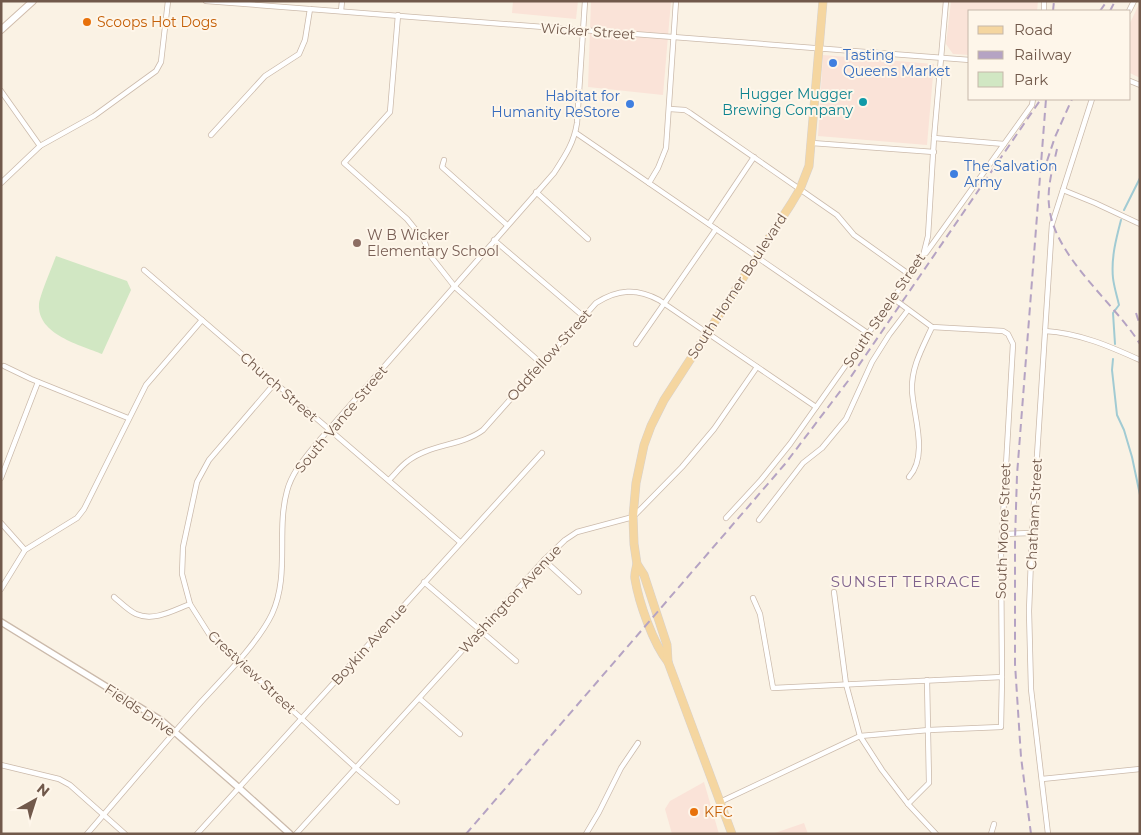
<svg xmlns="http://www.w3.org/2000/svg" width="1141" height="835" font-family="Montserrat,sans-serif">
  <style>
    .commercial { fill: #fae3d8 }
    .green { fill: #d1e7c3 }
    .lines { fill: none; stroke-linecap: round; stroke-linejoin: round }
    .stream { stroke: #a1cbd3; stroke-width: 2 }
    .minor-casing { stroke: #cbbaab; stroke-width: 6 }
    .tertiary-casing { stroke: #cbbaab; stroke-width: 8 }
    .secondary-casing { stroke: #d0bcac; stroke-width: 8 }
    .primary-casing { stroke: #d7d1cd; stroke-width: 9 }
    .minor { stroke: #fff; stroke-width: 4.5 }
    .tertiary { stroke: #fff; stroke-width: 5.5 }
    .secondary { stroke: #fff; stroke-width: 6 }
    .primary { stroke: #f5d6a0; stroke-width: 8 }
    .rail { stroke: #b5a3c3; stroke-width: 2; stroke-dasharray: 8 5; stroke-linecap: butt }
    .food-dot { fill: #e8710a; stroke: #fef6ea; stroke-width: 2 }
    .shop-dot { fill: #3f7fe0; stroke: #fef6ea; stroke-width: 2 }
    .culture-dot { fill: #0f9aa8; stroke: #fef6ea; stroke-width: 2 }
    .education-dot { fill: #8d6e63; stroke: #fef6ea; stroke-width: 2 }
    .labels { text-anchor: middle; stroke-width: 4; stroke-linejoin: round; paint-order: stroke }
    .food-label { font-size: 14px; fill: #c56008; stroke: #fef6ea; text-anchor: start }
    .street-label { font-size: 14px; fill: #71594b; stroke: #fef6ea }
    .shop-label { font-size: 14px; fill: #366cbe; stroke: #fef6ea; text-anchor: start }
    .culture-label { font-size: 14px; fill: #0d838f; stroke: #fef6ea; text-anchor: end }
    .education-label { font-size: 14px; fill: #785e54; stroke: #fef6ea; text-anchor: start }
    .neighbourhood-label { font-size: 15px; letter-spacing: 1px; fill: #7f638d; stroke: #fef6ea }
  </style>
  <rect width="100%" height="100%" fill="#faf2e4"/>
  <g class="commercial">
    <polygon points="513,1 578,1 576,19 512,13"/>
    <polygon points="591,1 671,1 663,95 588,87"/>
    <polygon points="951,1 1038,1 1037,11 970,11 970,55 953,54 946,44"/>
    <polygon points="1140,2 1140,78 1130,73 1130,23"/>
    <polygon points="823,55 934,64 927,145 818,136"/>
    <polygon points="704,782 719,834 672,834 665,809 670,801"/>
    <polygon points="804,823 808,834 772,834"/>
  </g>
  <path class="green" d="M56,256L127,281L131,290L102,354C81,345 37,335 39,304C40,295 52,267 56,256Z"/>
  <g class="lines">
    <g class="stream">
      <polyline points="1124,210 1140,178"/>
      <path d="M1115,344L1113,313L1119,305C1117,296 1114,287 1113,278C1111,258 1116,239 1121,220"/>
      <polyline points="1113,359 1112,370 1117,415 1124,430 1132,457 1140,495"/>
    </g>
    <g class="minor-casing">
      <g id="minor">
        <polyline points="206,1 970,60"/>
        <polyline points="341,11 342,1"/>
        <polyline points="1044,11 1044,1"/>
        <polyline points="1129,11 1134,1"/>
        <polyline points="398,15 390,112 344,163 407,219 424,240 429,254 455,287 542,364"/>
        <polyline points="1130,81 1140,85"/>
        <polyline points="1,91 40,146"/>
        <polyline points="670,109 685,110 690,113 837,215 854,235 910,275"/>
        <polyline points="576,133 869,334"/>
        <polyline points="211,135 265,76 299,54 305,40 310,9"/>
        <polyline points="934,138 1004,144"/>
        <polyline points="812,143 934,152"/>
        <polyline points="444,160 442,167 507,225"/>
        <polyline points="1,183 40,146 94,116 156,71 161,62 168,1"/>
        <polyline points="649,183 658,168 666,148 676,1"/>
        <polyline points="1063,190 1095,203 1140,224"/>
        <polyline points="536,192 588,239"/>
        <polyline points="709,224 754,157"/>
        <polyline points="494,240 583,316"/>
        <polyline points="926,253 1032,105 1033,99"/>
        <polyline points="144,270 460,542"/>
        <path d="M1045,331C1079,333 1109,346 1140,360"/>
        <polyline points="636,344 716,229"/>
        <polyline points="4,366 31,379 128,418"/>
        <polyline points="275,383 209,460 197,482 183,547 182,574 190,604 209,634 224,650 238,661 356,768 397,802"/>
        <path d="M909,477C929,455 913,415 912,390C911,367 923,347 932,327"/>
        <polyline points="1,478 38,382"/>
        <path d="M389,480C395,474 401,466 408,461C430,444 462,446 483,430L596,303C618,289 637,288 659,300L816,407"/>
        <polyline points="726,518 761,480 790,444 923,256 928,236 934,138 946,1"/>
        <polyline points="759,520 803,463 822,448 846,419 872,362 889,335 908,310"/>
        <polyline points="1,523 25,550"/>
        <polyline points="1002,534 1032,533"/>
        <polyline points="544,560 579,592"/>
        <polyline points="424,582 516,661"/>
        <polyline points="1,589 25,550 77,518 84,509 146,385 202,320"/>
        <polyline points="834,592 846,684 860,736 882,770 908,804 936,834"/>
        <path d="M114,597C121,603 129,611 136,614C154,622 174,610 190,604"/>
        <polyline points="753,598 760,614 773,688 1002,677"/>
        <polyline points="420,699 460,734"/>
        <polyline points="1,765 59,779 70,785 125,834"/>
        <polyline points="1042,779 1140,769"/>
        <polyline points="720,802 860,736 929,730 1001,727 1002,677 1001,552 1013,344 1008,334 1003,331 932,327 894,299"/>
        <polyline points="908,804 929,783 927,680"/>
        <path d="M87,834C125,790 162,746 201,702C223,678 258,643 272,614C290,575 276,531 287,491C292,472 305,458 317,443L554,173C565,156 574,143 577,123L585,1"/>
        <polyline points="197,834 542,453"/>
        <polyline points="296,834 544,560 565,540 577,532 633,517 682,467 714,429 757,367"/>
        <polyline points="586,834 599,812 621,768 638,743"/>
        <polyline points="991,834 994,824"/>
        <polyline points="1048,834 1031,689 1029,611 1032,533 1052,224 1092,99"/>
      </g>
    </g>
    <g class="tertiary-casing">
      <polyline id="tertiary" points="1,622 162,721 238,787 290,834"/>
    </g>
    <g class="secondary-casing">
      <polyline id="secondary" points="1,30 33,1"/>
    </g>
    <g class="primary-casing">
      <g id="primary">
        <path d="M637,564C636,569 634,574 635,579C639,603 653,643 668,662L732,834"/>
        <polyline points="668,662 667,645 644,575 637,564 634,544 633,517 636,483 644,445 651,426 664,400 791,204 800,189 809,166 823,1"/>
      </g>
    </g>
    <use href="#minor" class="minor"/>
    <use href="#tertiary" class="tertiary"/>
    <use href="#secondary" class="secondary"/>
    <use href="#primary" class="primary"/>
    <g class="rail">
      <polyline points="1053,11 1054,1"/>
      <polyline points="1100,11 1107,1"/>
      <polyline points="1110,11 1115,1"/>
      <path d="M1057,149C1053,167 1047,187 1049,205C1053,256 1113,301 1140,344"/>
      <polyline points="1047,161 1055,137 1072,99"/>
      <polyline points="1136,313 1140,325"/>
      <polyline points="466,834 785,464 848,381 1041,99"/>
      <polyline points="1031,834 1021,757 1015,664 1015,540 1017,475 1046,99"/>
    </g>
  </g>
  <g class="food-dot">
    <circle cx="87" cy="22" r="5"/>
    <circle cx="694" cy="812" r="5"/>
  </g>
  <g class="shop-dot">
    <circle cx="833" cy="63" r="5"/>
    <circle cx="630" cy="104" r="5"/>
    <circle cx="954" cy="174" r="5"/>
  </g>
  <circle class="culture-dot" cx="863" cy="102" r="5"/>
  <circle class="education-dot" cx="357" cy="243" r="5"/>
  <g class="labels">
    <g class="food-label">
      <text x="97" y="27">Scoops Hot Dogs</text>
      <text x="704" y="817">KFC</text>
    </g>
    <g class="street-label">
      <text transform="translate(588 31) rotate(4)" y="5">Wicker Street</text>
      <text transform="translate(737 286) rotate(-57)" y="5">South Horner Boulevard</text>
      <text transform="translate(884 310) rotate(-56)" y="5">South Steele Street</text>
      <text transform="translate(549 355) rotate(-48)" y="5">Oddfellow Street</text>
      <text transform="translate(279 387) rotate(41)" y="5">Church Street</text>
      <text transform="translate(341 419) rotate(-50)" y="5">South Vance Street</text>
      <text transform="translate(1034 514) rotate(-87)" y="5">Chatham Street</text>
      <text transform="translate(1003 531) rotate(-88)" y="5">South Moore Street</text>
      <text transform="translate(510 599) rotate(-47)" y="5">Washington Avenue</text>
      <text transform="translate(369 644) rotate(-48)" y="5">Boykin Avenue</text>
      <text transform="translate(252 672) rotate(43)" y="5">Crestview Street</text>
      <text transform="translate(140 710) rotate(34)" y="5">Fields Drive</text>
    </g>
    <g class="shop-label">
      <text x="843" y="60">Tasting<tspan x="843" dy="16">Queens Market</tspan></text>
      <text x="620" y="101" text-anchor="end">Habitat for<tspan x="620" dy="16">Humanity ReStore</tspan></text>
      <text x="964" y="171">The Salvation<tspan x="964" dy="16">Army</tspan></text>
    </g>
    <g class="culture-label">
      <text x="853" y="99">Hugger Mugger<tspan x="853" dy="16">Brewing Company</tspan></text>
    </g>
    <g class="education-label">
      <text x="367" y="240">W B Wicker<tspan x="367" dy="16">Elementary School</tspan></text>
    </g>
    <g class="neighbourhood-label">
      <text x="906" y="587">SUNSET TERRACE</text>
    </g>
  </g>
  <rect width="1141" height="835" fill="none" stroke="#71594b" stroke-width="5"/>
  <rect x="968" y="10" width="162" height="90" fill="#fef6ea" stroke="#c6b7aa"/>
  <rect x="978" y="26" width="25" height="8" fill="#f5d6a0" stroke="#c6b7aa"/>
  <text x="1014" y="35" font-size="15" fill="#71594b">Road</text>
  <rect x="978" y="51" width="25" height="8" fill="#b5a3c3" stroke="#c6b7aa"/>
  <text x="1014" y="60" font-size="15" fill="#71594b">Railway</text>
  <rect x="978" y="72" width="25" height="15" fill="#d1e7c3" stroke="#c6b7aa"/>
  <text x="1014" y="85" font-size="15" fill="#71594b">Park</text>
  <g transform="translate(35 800) rotate(39)" stroke="#fef6ea" stroke-width="4" paint-order="stroke">
  <path d="M0-4L9 19L0 12L-9 19Z" fill="#71594b"/>
  <text y="-8" font-size="14" font-weight="bold" text-anchor="middle" fill="#71594b">N</text>
  </g>
</svg>
